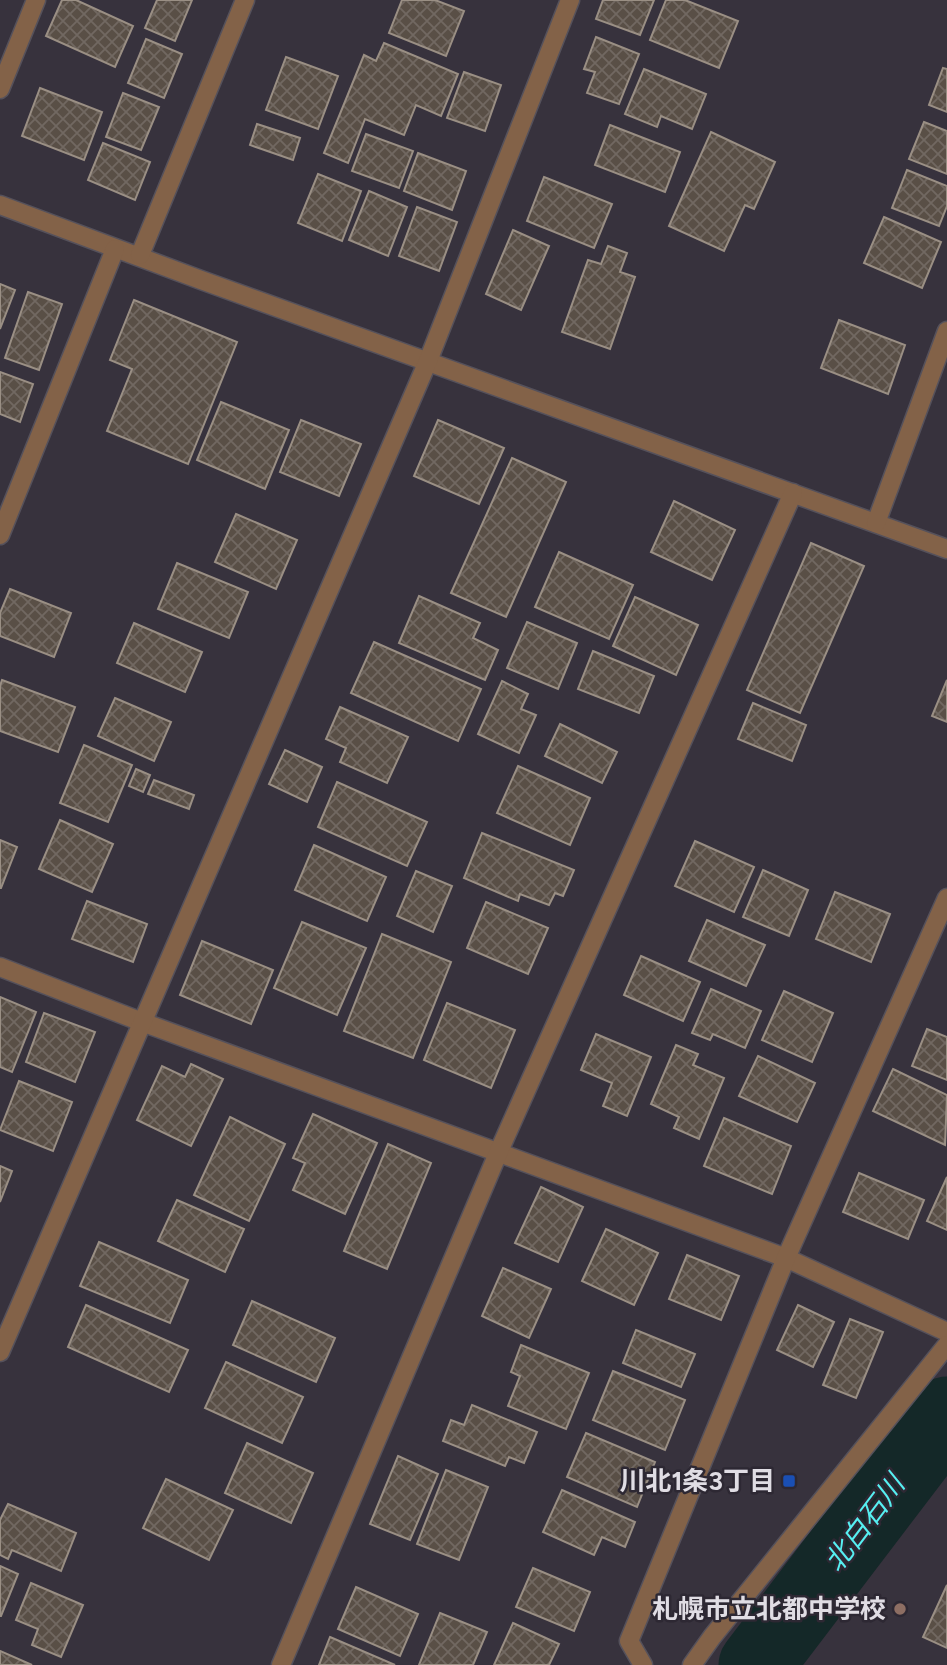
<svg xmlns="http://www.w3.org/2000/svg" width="947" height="1665" font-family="Figtree,'Noto Sans JP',sans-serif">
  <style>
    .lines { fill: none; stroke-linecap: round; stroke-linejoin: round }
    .river { stroke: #142828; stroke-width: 75 }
    .building { fill: url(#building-cross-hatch); stroke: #9a8f84; stroke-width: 2 }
    .minor-casing { stroke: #55515b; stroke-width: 21 }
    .minor { stroke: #836248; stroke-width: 18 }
    .transit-dot { fill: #1a4fb4; stroke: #2d2833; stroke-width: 2.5 }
    .education-dot { fill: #8d6e63; stroke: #2d2833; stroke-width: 2.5 }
    .labels { text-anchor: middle; stroke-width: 5; stroke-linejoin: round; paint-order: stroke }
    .poi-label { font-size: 26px; font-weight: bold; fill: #e0dde4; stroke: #2d2833; text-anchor: end }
    .water-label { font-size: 28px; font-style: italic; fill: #56eff1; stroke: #2d2833 }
  </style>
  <defs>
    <pattern id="building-cross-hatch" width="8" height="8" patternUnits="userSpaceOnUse" patternTransform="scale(1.75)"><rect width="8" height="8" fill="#594f46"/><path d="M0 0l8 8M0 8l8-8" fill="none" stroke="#716861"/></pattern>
  </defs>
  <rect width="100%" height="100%" fill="#37323d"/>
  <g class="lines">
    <polyline class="river" points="756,1665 947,1414"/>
  </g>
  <g class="building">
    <polygon points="62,0 76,0 133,26 115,67 46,36"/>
    <polygon points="157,0 192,0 175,41 145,28"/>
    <polygon points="402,0 435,0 464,11 446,56 389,33"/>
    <polygon points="603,0 654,0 640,35 596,19"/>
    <polygon points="666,0 685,0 738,21 719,68 650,40"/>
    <polygon points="596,37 639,54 619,104 587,93 595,72 584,69"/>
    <polygon points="146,39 182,54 164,98 128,83"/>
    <polygon points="384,43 458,74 441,116 416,105 404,135 365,119 348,163 324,153 364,55 376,61"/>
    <polygon points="286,57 338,76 318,129 266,110"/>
    <polygon points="943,68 947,69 947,112 929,105"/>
    <polygon points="644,69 706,94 692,129 661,116 657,127 625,114"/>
    <polygon points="464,72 501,85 485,131 447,118"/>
    <polygon points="40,88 102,112 84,160 22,136"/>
    <polygon points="123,93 159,107 141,150 106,137"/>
    <polygon points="924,122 947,131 947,174 909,159"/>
    <polygon points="257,124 300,138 293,160 250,145"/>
    <polygon points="610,125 680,152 665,192 595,165"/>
    <polygon points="711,132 775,162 754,209 745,205 724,251 669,226"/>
    <polygon points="366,134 413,151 399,188 352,171"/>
    <polygon points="103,143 150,162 135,200 88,180"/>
    <polygon points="418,153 466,171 452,210 404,191"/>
    <polygon points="907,170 947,186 947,206 939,226 892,208"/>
    <polygon points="318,174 361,191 342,241 298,223"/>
    <polygon points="544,177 612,204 594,248 527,221"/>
    <polygon points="369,191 407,207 388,256 349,240"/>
    <polygon points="417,207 457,222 439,271 399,256"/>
    <polygon points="884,217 941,242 922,288 864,263"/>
    <polygon points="513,230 549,246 521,310 486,294"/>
    <polygon points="608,246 627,253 620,272 635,277 610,349 562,332 588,260 601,264"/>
    <polygon points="0,284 15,290 0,329"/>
    <polygon points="28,292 62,304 39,370 5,358"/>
    <polygon points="134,300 237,342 188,464 107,431 132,369 110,360"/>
    <polygon points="839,320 905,345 888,394 821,368"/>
    <polygon points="0,372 33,384 20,422 0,414"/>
    <polygon points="221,402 289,430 265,489 197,460"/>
    <polygon points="301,420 361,444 339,496 280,472"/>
    <polygon points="438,420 504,448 479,504 414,476"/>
    <polygon points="512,458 566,482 506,617 451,593"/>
    <polygon points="674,501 735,530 712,580 651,552"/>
    <polygon points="236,514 297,540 276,589 215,562"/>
    <polygon points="811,543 864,566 800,713 747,690"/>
    <polygon points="559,552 633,585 609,639 535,607"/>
    <polygon points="177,563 248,592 229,638 158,609"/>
    <polygon points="10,589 71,613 54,657 0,636 0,613"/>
    <polygon points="419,596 480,623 473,638 498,650 485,680 399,643"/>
    <polygon points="635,597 698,625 676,675 613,646"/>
    <polygon points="527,622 577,643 558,689 507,668"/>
    <polygon points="134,623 202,652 185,692 117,663"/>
    <polygon points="374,642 481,689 458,741 351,693"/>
    <polygon points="593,651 654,676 639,713 578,689"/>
    <polygon points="2,680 75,707 58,752 0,731 0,686"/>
    <polygon points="947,680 947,722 932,716"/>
    <polygon points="502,681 528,694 521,709 536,715 519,753 478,734"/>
    <polygon points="115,698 171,722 154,761 98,736"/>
    <polygon points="753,703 806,725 792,761 738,739"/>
    <polygon points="340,707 408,737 387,783 340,762 346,748 326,739"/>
    <polygon points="560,724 617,752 602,783 545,756"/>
    <polygon points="84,745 132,765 108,822 60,803"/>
    <polygon points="285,750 322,767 307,802 269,784"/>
    <polygon points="518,766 590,798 570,845 497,813"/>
    <polygon points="136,769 150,775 143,792 129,786"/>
    <polygon points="154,780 194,795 189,809 148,794"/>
    <polygon points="337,782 427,822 407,866 318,827"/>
    <polygon points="60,820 113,844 92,892 39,869"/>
    <polygon points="482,833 574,870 563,896 555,893 549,905 520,894 518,901 464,878"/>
    <polygon points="0,840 17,847 1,888 0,888"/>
    <polygon points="695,841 754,867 734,912 675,886"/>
    <polygon points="314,845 386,877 367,921 295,890"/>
    <polygon points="763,870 808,890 789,936 743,917"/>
    <polygon points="416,871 452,886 433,932 397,916"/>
    <polygon points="835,892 890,914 871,962 816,939"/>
    <polygon points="87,901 147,924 133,962 72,939"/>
    <polygon points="486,902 548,928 528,974 467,948"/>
    <polygon points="707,920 765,945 746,986 689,961"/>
    <polygon points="302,922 366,948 337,1015 274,988"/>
    <polygon points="382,934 451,962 413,1058 344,1031"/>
    <polygon points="202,941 273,970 251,1024 180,995"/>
    <polygon points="641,956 700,982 683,1021 624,995"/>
    <polygon points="711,989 761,1011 745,1048 713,1034 710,1040 692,1033"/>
    <polygon points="784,991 833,1013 812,1062 762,1040"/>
    <polygon points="0,997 36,1012 12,1072 0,1067"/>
    <polygon points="447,1003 515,1030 491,1088 424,1060"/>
    <polygon points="44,1013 95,1032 75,1082 26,1062"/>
    <polygon points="927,1029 947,1037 947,1080 912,1066"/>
    <polygon points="596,1034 651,1057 627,1116 603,1106 612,1083 581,1070"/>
    <polygon points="676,1045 698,1054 693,1065 724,1078 699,1139 674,1128 679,1117 651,1104"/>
    <polygon points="758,1056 815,1083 797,1122 739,1096"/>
    <polygon points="191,1064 223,1079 191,1146 137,1120 162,1066 185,1077"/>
    <polygon points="893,1069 947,1095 945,1145 873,1111"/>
    <polygon points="19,1081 72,1102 53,1151 0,1130"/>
    <polygon points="313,1114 377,1143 345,1214 293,1190 305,1163 293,1158"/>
    <polygon points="230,1117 285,1144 249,1221 194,1195"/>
    <polygon points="724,1118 791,1146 772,1194 704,1166"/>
    <polygon points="388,1144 431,1163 387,1269 344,1251"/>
    <polygon points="0,1166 12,1171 0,1202"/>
    <polygon points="859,1173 924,1200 908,1239 843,1212"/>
    <polygon points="947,1177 947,1230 927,1221"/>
    <polygon points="541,1187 583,1207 558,1262 515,1243"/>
    <polygon points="177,1200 244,1229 225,1272 158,1241"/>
    <polygon points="606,1229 658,1253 634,1305 582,1281"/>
    <polygon points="99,1242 188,1280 170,1323 80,1286"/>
    <polygon points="687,1255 739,1276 721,1320 669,1299"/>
    <polygon points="503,1268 551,1289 529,1338 482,1316"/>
    <polygon points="252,1301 335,1338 316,1382 233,1345"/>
    <polygon points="86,1305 188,1350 169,1392 68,1347"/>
    <polygon points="798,1305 834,1322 813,1367 777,1350"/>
    <polygon points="850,1319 883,1332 856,1398 823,1385"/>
    <polygon points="636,1330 695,1354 681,1387 623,1363"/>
    <polygon points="521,1345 589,1373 566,1429 508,1406 520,1376 511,1372"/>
    <polygon points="226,1362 303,1397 282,1443 205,1408"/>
    <polygon points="613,1371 685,1400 665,1450 593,1420"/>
    <polygon points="472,1405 537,1432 524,1463 509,1457 505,1466 443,1441 451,1420 464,1425"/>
    <polygon points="586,1433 655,1462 637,1507 567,1477"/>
    <polygon points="247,1443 313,1473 291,1523 225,1493"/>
    <polygon points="398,1456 438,1474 410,1540 370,1524"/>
    <polygon points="446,1470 488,1487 459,1560 417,1544"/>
    <polygon points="166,1479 233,1510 209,1560 143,1528"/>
    <polygon points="562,1490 635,1522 625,1547 602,1537 594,1555 543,1532"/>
    <polygon points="8,1504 76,1533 61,1571 12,1550 8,1559 0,1555 0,1520"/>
    <polygon points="0,1566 18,1574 1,1616 0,1616"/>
    <polygon points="533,1568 590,1592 574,1631 516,1607"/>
    <polygon points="31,1583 83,1605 61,1657 32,1645 38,1629 16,1620"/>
    <polygon points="947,1585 947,1648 923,1637"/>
    <polygon points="356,1587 418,1614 400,1656 338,1629"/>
    <polygon points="440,1613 487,1632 473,1665 419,1665"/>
    <polygon points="513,1623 559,1644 549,1665 494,1665"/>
    <polygon points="330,1637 395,1665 319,1665"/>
    <polygon points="0,1651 32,1665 0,1665"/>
  </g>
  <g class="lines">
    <g class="minor-casing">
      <g id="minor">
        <polyline points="0,89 36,0"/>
        <polyline points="0,205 201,280 947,549"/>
        <polyline points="140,255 245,0"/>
        <polyline points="876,523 947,331"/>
        <polyline points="0,535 115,249"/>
        <polyline points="0,967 142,1022 786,1258 947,1332"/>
        <polyline points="0,1352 428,361 570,0"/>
        <polyline points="281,1665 499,1151 793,493"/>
        <polyline points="643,1665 629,1641 786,1258 947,898"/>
        <polyline points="692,1665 712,1637 947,1345"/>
      </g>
    </g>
    <use href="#minor" class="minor"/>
  </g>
  <rect class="transit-dot" x="782" y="1474" width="14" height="14" rx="3.5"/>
  <circle class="education-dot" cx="900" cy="1609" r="7"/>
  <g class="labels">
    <g class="poi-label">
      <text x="775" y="1490">川北1条3丁目</text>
      <text x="886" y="1618">札幌市立北都中学校</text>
    </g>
    <g class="water-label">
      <text transform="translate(864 1523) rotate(-53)" y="10">北白石川</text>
    </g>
  </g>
</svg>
